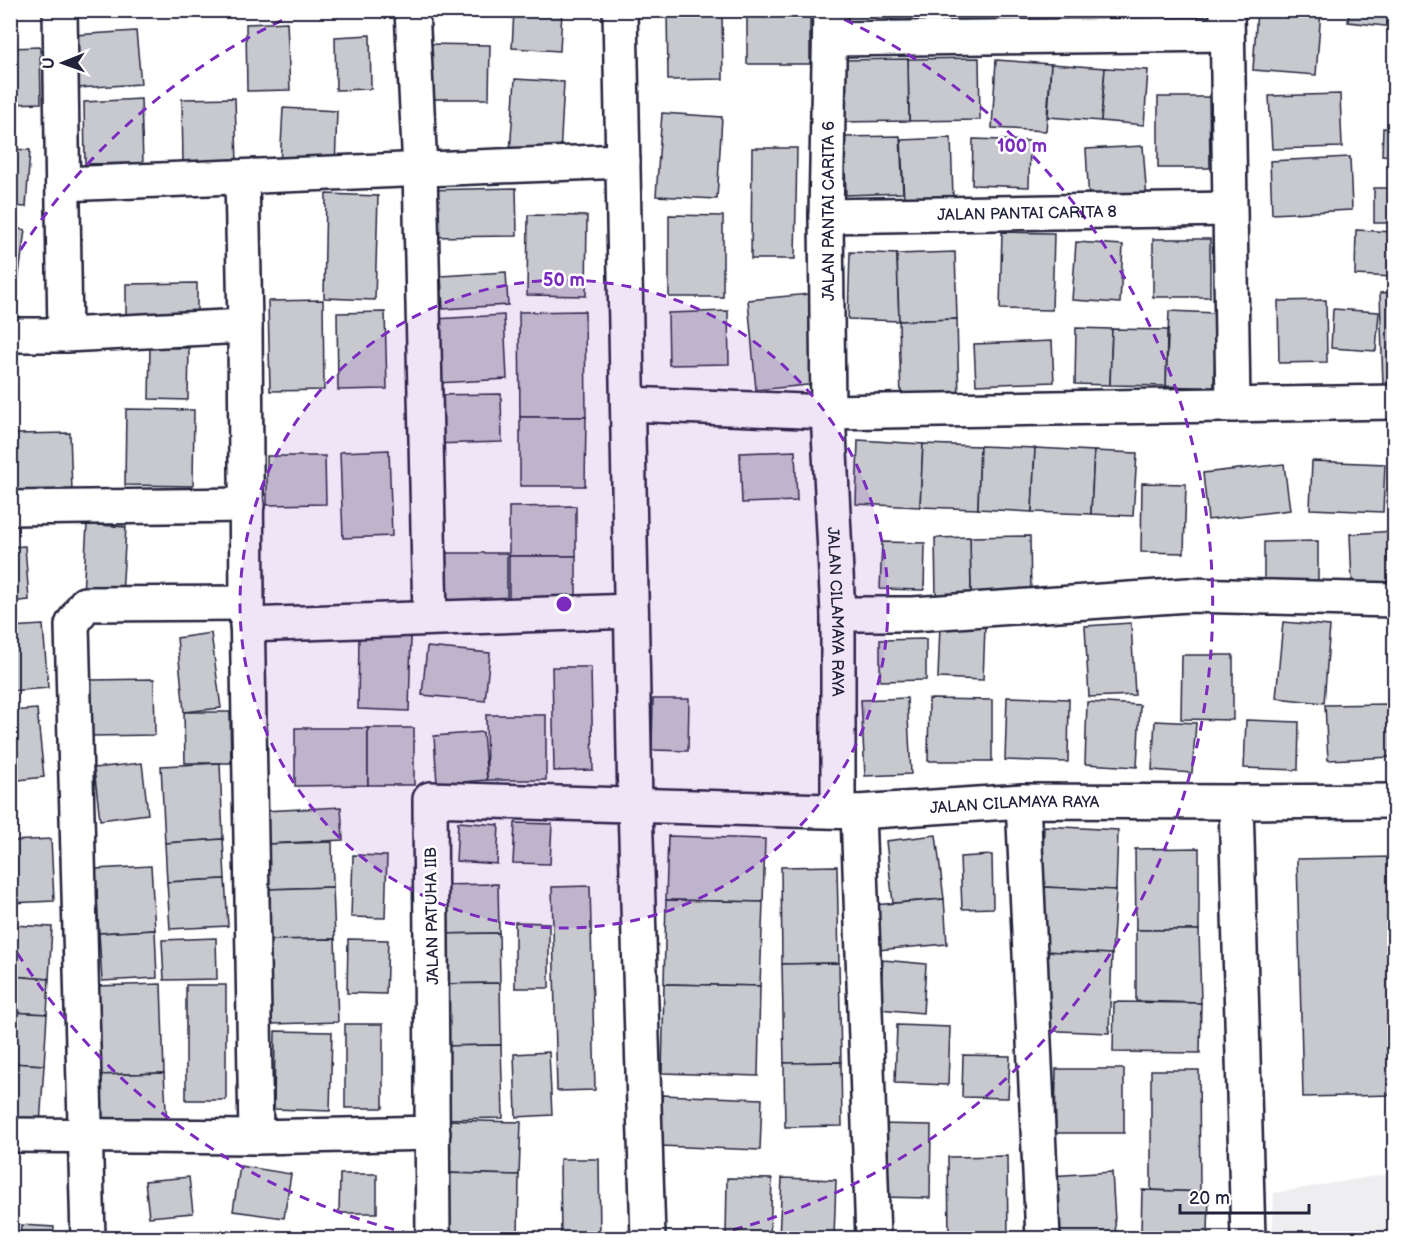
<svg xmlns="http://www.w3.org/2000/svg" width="1405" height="1249" font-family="'Balsamiq Sans',sans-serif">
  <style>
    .built { fill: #eeeef1 }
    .building { fill: #c8c8cf; stroke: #22223b; stroke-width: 1.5 }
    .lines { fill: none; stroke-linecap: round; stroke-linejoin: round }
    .minor-casing { stroke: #22223b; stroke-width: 38 }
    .minor { stroke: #fff; stroke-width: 33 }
    .ring { fill: none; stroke: #7b2cbf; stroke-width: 3; stroke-dasharray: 10 8 }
    .labels { text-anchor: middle; stroke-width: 5; stroke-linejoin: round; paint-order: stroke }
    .street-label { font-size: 16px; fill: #22223b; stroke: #fff }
    .centre { fill: #7b2cbf; stroke: #fff; stroke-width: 3 }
    .ring-label { font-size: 18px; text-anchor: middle; font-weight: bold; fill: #7b2cbf; stroke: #fff; stroke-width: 5; stroke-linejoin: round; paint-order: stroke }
  </style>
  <rect width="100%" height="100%" fill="#fff"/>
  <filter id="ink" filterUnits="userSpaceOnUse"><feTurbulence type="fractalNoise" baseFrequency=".0167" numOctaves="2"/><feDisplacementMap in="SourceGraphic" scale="12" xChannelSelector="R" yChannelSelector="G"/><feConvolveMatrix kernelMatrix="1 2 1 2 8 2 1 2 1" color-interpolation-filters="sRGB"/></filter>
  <g filter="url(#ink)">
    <polygon class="built" points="1394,1173 1394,1238 1272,1238 1274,1193"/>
    <g class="building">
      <polygon points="514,10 562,10 560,51 512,48"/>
      <polygon points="667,10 722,10 723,79 668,80"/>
      <rect x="747" y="10" width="63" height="54"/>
      <polygon points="855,10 911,10 910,21 855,15"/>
      <polygon points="964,10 1015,10 1016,22 966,28"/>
      <polygon points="1077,10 1129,10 1131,24 1080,30"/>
      <polygon points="1257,10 1321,10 1316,75 1253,70"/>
      <polygon points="1349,10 1394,10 1394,27 1348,22"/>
      <polygon points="287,22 290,90 247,91 246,24"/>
      <polygon points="136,31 141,84 78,88 74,35"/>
      <polygon points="370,35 371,89 336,90 335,37"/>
      <polygon points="423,44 490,45 489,99 422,99"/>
      <polygon points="40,47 41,103 10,104 10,48"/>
      <polygon points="979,58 980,120 909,121 908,59"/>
      <polygon points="908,59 909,121 840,122 839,60"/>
      <polygon points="996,60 1051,64 1046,131 992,128"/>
      <polygon points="1051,64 1105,68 1101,121 1048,117"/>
      <polygon points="1105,68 1148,70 1144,125 1101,121"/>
      <polygon points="515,79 564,82 560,156 510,153"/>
      <polygon points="1340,94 1342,147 1272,149 1269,96"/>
      <polygon points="1158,97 1209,97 1210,168 1158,168"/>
      <polygon points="235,98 237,165 183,166 182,99"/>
      <polygon points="141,99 143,163 85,164 84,102"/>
      <polygon points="283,108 337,111 335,168 280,165"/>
      <polygon points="662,113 722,117 717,199 656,196"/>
      <polygon points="1383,128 1394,129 1394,156 1382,155"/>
      <polygon points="900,136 903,193 846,195 844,137"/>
      <polygon points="951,138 953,198 904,201 901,140"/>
      <polygon points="973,139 1030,141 1029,187 972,185"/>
      <polygon points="1143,146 1147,201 1089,203 1086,149"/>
      <polygon points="752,148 797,148 795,259 751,259"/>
      <polygon points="10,149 30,150 26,207 10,206"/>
      <polygon points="1350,157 1352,210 1272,214 1270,161"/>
      <polygon points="516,188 517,236 426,237 425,190"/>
      <rect x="1374" y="188" width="20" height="35"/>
      <polygon points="326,194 378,196 375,300 324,298"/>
      <polygon points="528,215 587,216 586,296 527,295"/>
      <polygon points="669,215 723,216 723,297 669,297"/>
      <polygon points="10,228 25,230 16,297 10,297"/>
      <polygon points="1356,230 1394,232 1394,277 1355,275"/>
      <polygon points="1002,232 1054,233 1052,310 1000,309"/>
      <rect x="1153" y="239" width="57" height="58"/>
      <polygon points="1076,242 1123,245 1120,303 1072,300"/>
      <polygon points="850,252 897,254 899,321 848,319"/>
      <polygon points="955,252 957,319 899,321 897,254"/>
      <polygon points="506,272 508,305 443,309 441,276"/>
      <polygon points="197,283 197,326 126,327 126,284"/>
      <polygon points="1394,292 1394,384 1383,385 1380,293"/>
      <polygon points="809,294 818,384 756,390 748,300"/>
      <polygon points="323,300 324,390 270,391 268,301"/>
      <polygon points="1326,300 1327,362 1279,363 1278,301"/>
      <polygon points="1333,309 1379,312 1376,351 1331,348"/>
      <polygon points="585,311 586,417 520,417 519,312"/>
      <polygon points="728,311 729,364 669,365 668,313"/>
      <polygon points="1169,311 1216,313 1214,388 1166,386"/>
      <polygon points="385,312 387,389 338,390 337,313"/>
      <polygon points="504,315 507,379 438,383 435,319"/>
      <polygon points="957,319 959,401 901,402 899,321"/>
      <polygon points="1076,328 1112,329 1110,385 1075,384"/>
      <polygon points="1112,329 1167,330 1166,386 1110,385"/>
      <polygon points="1052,341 1054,382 976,385 974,344"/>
      <polygon points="150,347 189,348 188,400 149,399"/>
      <rect x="10" y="366" width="1" height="41"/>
      <polygon points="501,394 502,442 431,444 430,395"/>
      <polygon points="126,409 194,410 193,486 125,485"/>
      <polygon points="520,417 586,417 585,486 520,486"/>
      <polygon points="70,433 72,492 17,495 16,434"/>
      <polygon points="858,440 923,444 920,507 856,504"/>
      <polygon points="923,444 980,446 978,509 920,507"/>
      <polygon points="980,446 1035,448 1032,512 978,509"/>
      <polygon points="1035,448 1094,451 1091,514 1032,512"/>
      <polygon points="389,450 392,536 343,538 340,452"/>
      <polygon points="795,451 797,501 742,503 740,453"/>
      <polygon points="1094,451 1137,453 1133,516 1091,514"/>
      <polygon points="267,456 325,456 326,504 267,505"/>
      <polygon points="1312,461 1385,464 1383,512 1310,509"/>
      <polygon points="1284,464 1290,510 1208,520 1203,473"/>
      <polygon points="1142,483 1186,484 1184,553 1141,552"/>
      <polygon points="576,506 576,556 509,556 509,507"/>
      <polygon points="87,524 126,527 122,596 83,594"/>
      <polygon points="1394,531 1394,582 1352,584 1350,534"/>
      <polygon points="1030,536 1031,595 971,596 970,537"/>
      <polygon points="970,537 971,596 936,597 935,538"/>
      <polygon points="1318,541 1318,587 1264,587 1264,542"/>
      <polygon points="882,542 925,543 924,590 880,589"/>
      <polygon points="25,546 29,600 10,602 10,547"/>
      <polygon points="435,553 507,553 507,608 436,608"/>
      <rect x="509" y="556" width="67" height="45"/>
      <polygon points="1283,622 1330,626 1324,703 1276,698"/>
      <polygon points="1131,623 1135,695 1089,697 1085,626"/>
      <polygon points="43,625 48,688 10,691 10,627"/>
      <polygon points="940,625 985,627 983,680 938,678"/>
      <polygon points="211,633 221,708 184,712 177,638"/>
      <polygon points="359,636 411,637 409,711 358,709"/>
      <polygon points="926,639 926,680 880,681 880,640"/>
      <polygon points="1392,646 1394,646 1394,704 1390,704"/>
      <polygon points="427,647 490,653 485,701 422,695"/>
      <polygon points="1182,655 1233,655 1233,720 1181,719"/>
      <polygon points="552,667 591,667 593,770 554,771"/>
      <polygon points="154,679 155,735 92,736 91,680"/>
      <polygon points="1007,697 1069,699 1068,762 1005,760"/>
      <polygon points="907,698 911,774 865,776 861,700"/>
      <polygon points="653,699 689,699 688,751 652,750"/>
      <polygon points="929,699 992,700 992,761 928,761"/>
      <polygon points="1087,702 1140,705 1137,767 1085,764"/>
      <polygon points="1390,704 1393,757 1328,760 1325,705"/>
      <polygon points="37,709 44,777 10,781 10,711"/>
      <polygon points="184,712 230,712 231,763 185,763"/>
      <polygon points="486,715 546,715 546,780 487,780"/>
      <polygon points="1246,720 1299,722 1298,770 1244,768"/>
      <polygon points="1155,721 1196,723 1192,773 1152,770"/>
      <polygon points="295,728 368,728 368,785 295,786"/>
      <rect x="368" y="728" width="46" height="57"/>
      <polygon points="483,732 487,780 437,784 434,736"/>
      <polygon points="142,763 148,814 100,820 94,768"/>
      <polygon points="220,763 223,839 165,843 161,766"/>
      <polygon points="341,807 343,840 266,844 264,811"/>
      <polygon points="458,822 499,825 497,864 456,861"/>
      <polygon points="515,823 552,824 550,864 513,863"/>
      <polygon points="1044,826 1118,830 1116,890 1042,887"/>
      <polygon points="936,835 944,899 893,903 886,841"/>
      <polygon points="668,836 765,839 763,902 666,900"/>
      <polygon points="51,839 54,901 10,903 10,841"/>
      <polygon points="223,839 225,879 167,882 165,843"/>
      <polygon points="332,842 333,887 267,889 266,844"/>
      <polygon points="1199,848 1199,930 1136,930 1135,849"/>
      <polygon points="353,855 387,856 385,918 351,917"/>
      <polygon points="992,855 993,908 962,909 960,857"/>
      <polygon points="1394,857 1394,1095 1303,1097 1297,859"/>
      <polygon points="151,866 155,930 99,933 95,869"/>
      <polygon points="837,866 839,963 782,964 781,867"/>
      <polygon points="225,879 228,926 170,929 167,882"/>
      <polygon points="498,884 499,933 437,934 436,885"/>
      <polygon points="590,886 595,1090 557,1091 552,887"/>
      <polygon points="333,887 335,939 269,940 267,889"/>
      <polygon points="1042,887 1116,890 1112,954 1039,951"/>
      <polygon points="944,899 947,944 877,950 873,905"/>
      <polygon points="666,900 763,902 760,986 664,984"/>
      <polygon points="515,922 549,923 549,988 515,988"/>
      <polygon points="10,925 52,927 49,979 10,976"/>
      <polygon points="155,930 157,978 102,981 99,933"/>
      <polygon points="1136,930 1199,930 1201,1003 1136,1001"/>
      <polygon points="499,933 500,983 438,984 437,934"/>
      <polygon points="216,938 217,979 164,980 162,940"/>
      <polygon points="335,939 338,1022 272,1024 269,940"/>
      <polygon points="348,939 388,940 386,994 347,993"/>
      <polygon points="1039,951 1112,954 1109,1033 1035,1030"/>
      <polygon points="883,960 926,964 923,1013 879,1009"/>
      <polygon points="839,963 841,1062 784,1063 782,964"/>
      <polygon points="10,976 49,979 47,1014 10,1012"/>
      <polygon points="500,983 501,1045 439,1046 438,984"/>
      <polygon points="161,984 164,1073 98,1075 95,986"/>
      <polygon points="664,984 760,986 758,1076 662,1073"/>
      <rect x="186" y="985" width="40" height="115"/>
      <polygon points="1114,1002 1201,1003 1200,1053 1113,1052"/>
      <polygon points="10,1012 47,1014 44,1065 10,1063"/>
      <rect x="345" y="1024" width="38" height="84"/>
      <polygon points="897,1025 950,1027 948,1085 895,1083"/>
      <polygon points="275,1031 332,1032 330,1111 274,1109"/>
      <polygon points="501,1045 503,1118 440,1119 439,1046"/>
      <polygon points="549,1052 552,1115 516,1117 514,1054"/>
      <polygon points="963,1055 1010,1056 1008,1098 962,1097"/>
      <polygon points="841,1062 842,1126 785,1127 784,1063"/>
      <polygon points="10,1063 44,1065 40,1125 10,1123"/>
      <polygon points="1056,1069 1124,1069 1124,1133 1055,1133"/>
      <polygon points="1151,1070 1199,1070 1200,1192 1151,1190"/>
      <polygon points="164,1073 167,1127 101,1129 98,1075"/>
      <polygon points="662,1095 762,1099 760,1150 660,1146"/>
      <polygon points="446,1120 521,1122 519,1175 444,1173"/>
      <polygon points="877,1124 931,1125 930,1198 877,1197"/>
      <polygon points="1007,1156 1008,1238 949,1238 948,1157"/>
      <polygon points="560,1159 599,1159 600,1238 561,1238"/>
      <polygon points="240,1166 291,1174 284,1218 233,1211"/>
      <polygon points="1112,1172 1116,1238 1053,1238 1049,1176"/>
      <polygon points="444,1173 519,1175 518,1238 443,1238"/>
      <polygon points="340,1174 377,1174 377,1213 339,1213"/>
      <polygon points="189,1177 193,1213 149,1217 145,1181"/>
      <polygon points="727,1178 772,1179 770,1238 726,1238"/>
      <polygon points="782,1178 836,1180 834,1238 779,1238"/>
      <polygon points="1142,1190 1209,1192 1208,1236 1141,1234"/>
      <polygon points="21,1225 54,1227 53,1238 20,1238"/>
      <polygon points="1141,1234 1208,1236 1208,1238 1141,1238"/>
      <polygon points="98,1237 166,1238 98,1238"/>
    </g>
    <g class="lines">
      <g class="minor-casing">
        <g id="minor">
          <polyline points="60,10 65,335"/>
          <polyline points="412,10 420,169 430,618"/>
          <polyline points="620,10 635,805 648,1238"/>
          <path id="s1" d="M830,10L826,216L828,412L838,614V811"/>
          <polyline points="1227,10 1233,405"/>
          <polyline points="830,39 1226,34"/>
          <polyline points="242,177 245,326 247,603 256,1137"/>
          <polyline points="63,184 623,161"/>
          <path id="s2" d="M826,216L1229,209"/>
          <polyline points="10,335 65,335 245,326"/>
          <polyline points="628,404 828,412 1394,402"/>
          <polyline points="10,508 247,505"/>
          <polyline points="838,614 913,614 1188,595 1394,600"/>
          <polyline points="247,625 631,611"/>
          <polyline points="1023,801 1043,1238"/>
          <polyline points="1236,802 1248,1238"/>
          <polyline points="858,812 873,1238"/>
          <polyline points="10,1135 256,1137 433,1133"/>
          <polyline points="88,1238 72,625 85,604 247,603"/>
          <path id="s3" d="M433,1238L430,799L858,812L1023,801L1236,802L1394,801"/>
        </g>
      </g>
      <use href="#minor" class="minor"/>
    </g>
  </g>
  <circle cx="564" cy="604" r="324" fill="#7b2cbf" fill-opacity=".12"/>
  <g class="ring">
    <circle cx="564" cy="604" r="324"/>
    <path d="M429 1238A648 648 0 0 1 11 943M11 265A648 648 0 0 1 300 12M828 12A648 648 0 0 1 699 1238"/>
  </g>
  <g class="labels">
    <g class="street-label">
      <text transform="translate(828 211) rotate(-90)" y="6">JALAN PANTAI CARITA 6</text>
      <text dy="6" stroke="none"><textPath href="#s2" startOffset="201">JALAN PANTAI CARITA 8</textPath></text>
      <text dy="6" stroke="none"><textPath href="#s1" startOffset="602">JALAN CILAMAYA RAYA</textPath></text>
      <text dy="6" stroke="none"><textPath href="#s3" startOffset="1024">JALAN CILAMAYA RAYA</textPath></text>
      <text transform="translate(431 916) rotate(-91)" y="6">JALAN PATUHA IIB</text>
    </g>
  </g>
  <circle cx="564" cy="604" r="9" class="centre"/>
  <g class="ring-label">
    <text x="1022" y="152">100 m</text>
    <text x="564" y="286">50 m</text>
  </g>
  <rect width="1405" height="1249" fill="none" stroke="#fff" stroke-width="36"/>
  <rect x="18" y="18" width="1369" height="1213" fill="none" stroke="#22223b" stroke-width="2" filter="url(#ink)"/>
  <g transform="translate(63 63) rotate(269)" stroke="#ffffff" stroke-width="4.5" paint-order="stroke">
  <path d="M0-4.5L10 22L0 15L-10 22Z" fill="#22223b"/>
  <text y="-9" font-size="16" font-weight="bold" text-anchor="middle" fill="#22223b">U</text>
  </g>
  <path d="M1180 1204v9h129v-9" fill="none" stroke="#22223b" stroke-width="3"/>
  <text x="1189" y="1204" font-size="18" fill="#22223b" stroke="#ffffff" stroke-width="4.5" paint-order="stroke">20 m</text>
</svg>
